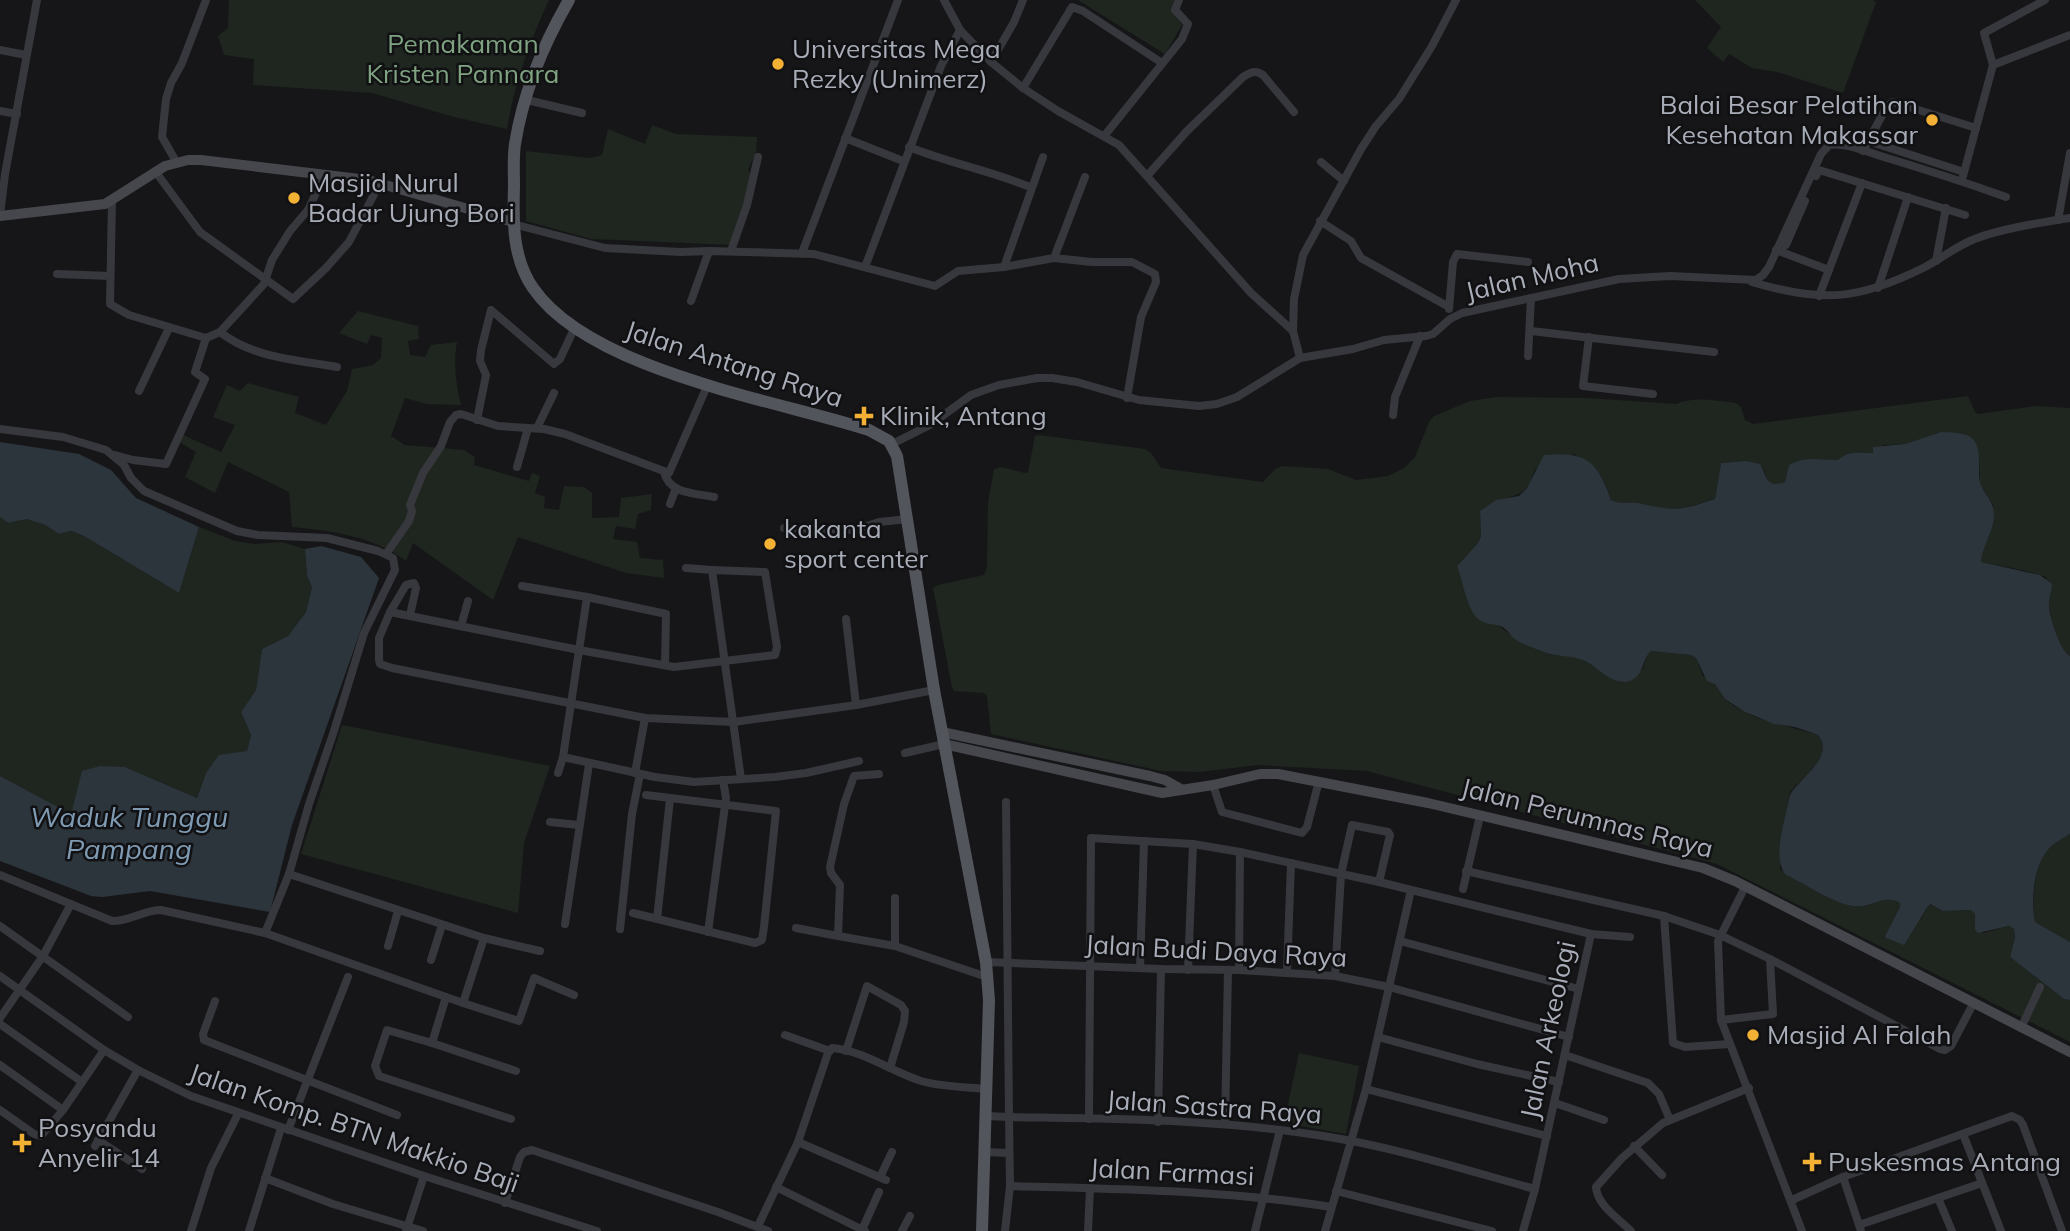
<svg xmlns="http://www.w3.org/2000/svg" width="2070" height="1231" font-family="Mulish,sans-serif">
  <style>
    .green { fill: #1e261f }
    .water { fill: #2c353c }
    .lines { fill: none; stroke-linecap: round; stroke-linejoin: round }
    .street { stroke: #37383d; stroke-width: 8 }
    .secondary { stroke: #45474d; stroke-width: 10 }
    .primary { stroke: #53555c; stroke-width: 12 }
    .poi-dot { fill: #f2b134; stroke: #111113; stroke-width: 2.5 }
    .labels { text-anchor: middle; stroke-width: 5; stroke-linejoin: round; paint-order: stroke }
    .park-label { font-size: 26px; fill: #7fa381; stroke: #111113 }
    .poi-label { font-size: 26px; fill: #a8adb8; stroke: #111113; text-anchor: start }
    .street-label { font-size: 26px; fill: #a8adb8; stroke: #111113 }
    .water-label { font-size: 28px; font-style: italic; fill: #7f9bb3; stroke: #111113 }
  </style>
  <rect width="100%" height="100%" fill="#161618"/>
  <g class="green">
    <path d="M229,0H549C530,41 514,84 507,129L454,117L372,93L253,85L254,59L224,55L218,36L228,28Z"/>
    <polygon points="1078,0 1178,0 1171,11 1182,25 1165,54"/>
    <polygon points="1695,0 1873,0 1876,2 1843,93 1777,72 1752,68 1729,54 1723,62 1707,48 1721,27"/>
    <polygon points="652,125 676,134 757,137 756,152 748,170 754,179 732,245 591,239 526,221 526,151 590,158 602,155 608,129 645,144"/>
    <path d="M358,311L418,326L419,339L408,341L410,355L425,357L431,345L457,342C453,363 456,385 461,405L427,404L405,398L391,436L405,445L464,450L475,457L474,465L529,481L532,473L540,476L535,493L545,497L544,508L559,510L564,486L584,487L592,493V518L619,517L621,498L652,494L651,510L638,514L635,529L616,526L613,539L637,542L640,558L663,560L664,578L626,573L518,537L493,600L413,543L406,561C373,536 333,531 292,527L289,492L228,462L215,493L185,477L196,452L176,440L181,434L221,452L235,425L213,417L227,385L240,391L248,383L299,397L295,413L326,425L347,391L352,369L373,365L381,358L382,338L371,335L367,344L339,333Z"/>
    <path d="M1968,396L1975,412L1978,414L2036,406L2070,408V656L2065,654C2052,630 2048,604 2046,577L2022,570L1981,562L1982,552L1994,517L1993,504L1980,485L1979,455L1941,432L1905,444L1883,445L1873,453L1856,452L1838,460L1813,459L1794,462L1789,465L1786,482L1778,485L1769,483L1763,469L1746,461L1721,463L1715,499C1679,510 1674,511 1638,504C1628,501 1621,505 1611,500C1603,475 1599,467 1574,454L1535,469C1527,494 1523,493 1500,500C1493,502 1486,507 1480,511L1481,536L1478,543L1457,566L1464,583L1468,603C1493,620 1517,644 1546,653C1556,657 1568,654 1578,658C1596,664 1607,681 1626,682L1643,669L1647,655L1651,651L1691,655L1696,658L1703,676L1715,684L1725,699L1734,706L1757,718L1818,735C1836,758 1799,777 1790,793C1788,797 1788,804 1787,809C1783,830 1781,848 1780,869L1786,875C1805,884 1832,902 1852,906C1869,910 1884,893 1900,903V907L1885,936L1921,919L1928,906L1932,904L1943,911L1971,910L1975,914V930L1984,933L2009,926L2014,929L2015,937L2010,957L2064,999L2070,1000V1042L1717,864L1367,771L1258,765L1200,772L1161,771L991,734L987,696L984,693L954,691L952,687L933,588L938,585L984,575L987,567L988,502L994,469L1001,467L1025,473L1028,472L1035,436L1039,435L1145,449L1151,453L1161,468L1263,482L1275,469L1282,466L1328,469L1356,480L1388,476L1404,468L1415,457L1429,422L1434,416L1470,401L1497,397L1587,398L1676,404C1696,396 1714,401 1736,403L1741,407L1745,420L1753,424Z"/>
    <polygon points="0,517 8,523 27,519 45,525 59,534 71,531 84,536 179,593 199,527 235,541 255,544 282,542 305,549 307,576 312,587 306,612 288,636 262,649 256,690 241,712 251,735 247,751 206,773 197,798 125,767 77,797 72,815 0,776"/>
    <polygon points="342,725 550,766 524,843 518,913 301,854"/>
    <path d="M2070,834V942L2035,922C2032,901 2033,868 2047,851C2052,844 2062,839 2070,834Z"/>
    <polygon points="1299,1053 1359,1066 1346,1134 1284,1123"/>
  </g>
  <g class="water">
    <path d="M1941,432C1973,433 1980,436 1979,469C1979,474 1979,481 1981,485C1986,497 1994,501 1994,515C1994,531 1982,546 1981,562L2040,575L2052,584C2052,591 2048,599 2049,606C2050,617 2060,652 2070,656V834C2062,839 2052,844 2047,851C2033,868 2031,901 2035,922L2070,942V1000L2064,999L2010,957L2015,937L2014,929L2009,926L1978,933L1975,930V914L1971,910L1943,911L1931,904L1928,906L1904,945L1886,938L1885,936L1900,907V903C1884,893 1869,910 1852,906C1831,902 1805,884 1786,875C1771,859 1786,818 1789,798C1794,780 1837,759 1818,735L1795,727L1774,724L1745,712L1725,699L1715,684L1707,681L1696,658L1691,655L1651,651C1641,660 1645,675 1630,681C1614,686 1600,670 1587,662C1573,654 1556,658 1541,651C1533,648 1523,644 1516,640C1510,636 1507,628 1500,626C1491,623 1483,625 1476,617C1466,605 1463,581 1457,566L1478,543L1481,536L1480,511L1496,500L1519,496L1527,488L1544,455C1586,451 1598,461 1611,500C1621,505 1628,501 1638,503C1674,511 1679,511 1715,499L1721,463L1746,461L1760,464C1767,477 1767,489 1785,482L1789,465C1804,456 1822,460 1838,460C1850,450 1859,453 1873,453V447L1905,444Z"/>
    <polygon points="0,442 79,454 111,470 136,498 199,527 179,593 84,536 71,531 59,534 45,525 27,519 8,523 0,517"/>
    <polygon points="321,546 361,557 379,578 292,825 270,912 150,891 102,897 91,896 0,861 0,776 71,814 82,771 100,766 125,767 197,798 206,773 219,755 247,751 251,735 241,712 256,690 262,649 288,636 306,612 312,587 307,576 305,549"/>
  </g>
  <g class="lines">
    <g class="street">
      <polyline points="944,0 960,30 991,62 1023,88 1058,111 1119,145 1251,293 1293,331 1300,358"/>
      <polyline points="0,50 26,55"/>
      <polyline points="991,62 1014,22 1023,0"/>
      <polyline points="1993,65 2070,35"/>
      <polyline points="1023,88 1072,7 1083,11 1162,63"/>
      <polyline points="527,100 582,113"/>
      <polyline points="0,111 17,114"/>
      <polyline points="1105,135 1182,39 1188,24 1175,10 1179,0"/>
      <polyline points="845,138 903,161"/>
      <polyline points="1868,141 1964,172"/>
      <path d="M909,147C949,163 991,171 1030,187"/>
      <polyline points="1863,151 1887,106 1893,102 1976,128 1993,65 1984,33 2045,0"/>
      <polyline points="1321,162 1344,181"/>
      <polyline points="177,163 162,137 166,99 171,83 182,63 206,0"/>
      <polyline points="155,171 200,232 293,299 326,268 349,242 380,183"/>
      <path d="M1147,176L1187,131L1243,77C1251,72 1255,70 1263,75L1294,112"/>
      <polyline points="1816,176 1819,170 1965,215"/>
      <polyline points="1963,176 1976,128"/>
      <polyline points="112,201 110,304 129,315 206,338 220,332 264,284 272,260 290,231 308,210 325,174"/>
      <polyline points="0,215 5,174 37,0"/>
      <polyline points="2058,220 2070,153"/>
      <polyline points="1320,221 1351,241 1361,258 1449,307"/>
      <polyline points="513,224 605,248 681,252 709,251 814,254 935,286 958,271 1004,267 1054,258 1085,177"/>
      <polyline points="1778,248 1786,245 1805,201"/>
      <polyline points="1776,250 1829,270"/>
      <polyline points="731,251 747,205 758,157"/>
      <polyline points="802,253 898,0"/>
      <polyline points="1054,258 1092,262 1132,262 1155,274 1156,282 1141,317 1127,398"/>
      <polyline points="1936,261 1946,208"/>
      <polyline points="865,267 941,66 960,30"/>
      <polyline points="1004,267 1043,157"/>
      <polyline points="57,274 110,276"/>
      <path d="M1752,282C1821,303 1859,300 1923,268C1939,260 1954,248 1970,241C1994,230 2043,222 2070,218"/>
      <polyline points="1878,288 1908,197"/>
      <polyline points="1819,296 1862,183"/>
      <polyline points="691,301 709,251"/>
      <polyline points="1449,309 1453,262 1457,254 1528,262"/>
      <polyline points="1293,331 1294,299 1303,255 1361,149 1376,126 1399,99 1432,46 1456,0"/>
      <polyline points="1531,331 1714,352"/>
      <path d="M220,332C253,358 297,360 337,367"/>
      <polyline points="1589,337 1583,386 1653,394"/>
      <polyline points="1528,356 1531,298"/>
      <polyline points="139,391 169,328"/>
      <polyline points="1393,415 1395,397 1420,336"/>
      <polyline points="477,420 486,375 480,361 481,350 491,310 554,364 560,359 574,329"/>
      <polyline points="537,428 554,393"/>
      <polyline points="0,429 63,437 106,450 124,465 131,478 144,491 237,531 258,535 327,538 378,551 393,558 395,570 364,633 334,731 309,804 289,874 265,933"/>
      <path d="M892,444L930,425L971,395L999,385L1037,378H1052L1077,382L1139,400L1199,406L1217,404L1237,397L1300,358L1353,349L1384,340L1426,336L1433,334L1450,319L1462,313L1619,279L1670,276L1756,280L1763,275L1769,267L1821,154L1829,145C1847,142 1869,153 1887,158C1927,170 1967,183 2006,197"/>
      <polyline points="115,455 133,460 166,464 205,379 195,372 206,338"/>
      <polyline points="517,467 528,428"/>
      <path d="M664,472C669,494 695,493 714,497"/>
      <polyline points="670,504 676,488"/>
      <polyline points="784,528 855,530 879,522 908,519"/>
      <polyline points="386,554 409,521 412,511 410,505 423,473 441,446 450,422 456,415 461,414 498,426 544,429 565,434 669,473 708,384"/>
      <polyline points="686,568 712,570 741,779"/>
      <polyline points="712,570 765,572 777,647 775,655 674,667 579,650 390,612 379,638 379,660 380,664 392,668 645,718 734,722 856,705 934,690"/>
      <polyline points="522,586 587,597 563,757 655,777 694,782 775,777 806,773 859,761"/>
      <polyline points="587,597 666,614 665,665"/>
      <polyline points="390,612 406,585 414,583 416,588 410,615"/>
      <polyline points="846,619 856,705"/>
      <polyline points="461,626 468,601"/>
      <polyline points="905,753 944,744"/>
      <polyline points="558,773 563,757"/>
      <polyline points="635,773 645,718"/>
      <polyline points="1213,785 1222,812 1302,833 1307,827 1319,781"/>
      <polyline points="550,822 579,825"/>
      <polyline points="1466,871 1664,916 1720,935 1770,959 1940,1049 1945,1050 1951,1046 1973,1004"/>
      <polyline points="289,874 484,938 540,951"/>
      <path d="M0,875L112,921C131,921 143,910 161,910L265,933L463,1003L484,938"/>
      <polyline points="1745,887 1718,941 1721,1020 1802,1231"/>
      <polyline points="1463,889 1480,816"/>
      <polyline points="895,898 895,946"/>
      <polyline points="633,913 755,943 762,940 764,927 776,811 646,795"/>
      <polyline points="1664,916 1673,1043 1685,1047 1729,1044"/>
      <polyline points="657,919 670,799"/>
      <polyline points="565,924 589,764"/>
      <polyline points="0,926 128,1017"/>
      <polyline points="796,928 838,936 840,885 831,873 830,867 844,804 854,776 879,774"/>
      <polyline points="620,929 632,814 640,774"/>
      <polyline points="708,932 726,798 723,780"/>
      <polyline points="1591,934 1630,937"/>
      <polyline points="838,936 895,946 987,977"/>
      <polyline points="1400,941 1579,989"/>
      <polyline points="388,946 398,911"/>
      <polyline points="431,960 442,925"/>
      <polyline points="986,962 1161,969 1239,970 1335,976 1389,987 1569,1037"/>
      <polyline points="1140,968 1144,841"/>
      <polyline points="1188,970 1193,844"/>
      <polyline points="1239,970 1240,852"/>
      <polyline points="1287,972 1291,863"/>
      <polyline points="0,976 104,1050 138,1070 191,1096 424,1176 597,1231"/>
      <polyline points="1335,976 1341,874 1352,825 1388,832 1390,835 1379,882"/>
      <polyline points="446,997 432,1043 516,1071"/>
      <polyline points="215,1001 203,1034 204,1040 397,1115"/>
      <polyline points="463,1003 519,1021 534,978 574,995"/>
      <polyline points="0,1018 43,956 71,904"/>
      <polyline points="1721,1020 1773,1014 1770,959"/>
      <polyline points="0,1024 82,1082"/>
      <polyline points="2021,1028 2040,987"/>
      <polyline points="785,1035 830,1051"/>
      <polyline points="1378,1037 1477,1064 1559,1082"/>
      <polyline points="432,1043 387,1030 375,1066 379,1076 511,1119"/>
      <polyline points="846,1051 867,986 901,1005 905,1011 904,1022 890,1068"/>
      <polyline points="1565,1055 1648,1083 1659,1094 1670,1120"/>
      <polyline points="0,1065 63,1110"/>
      <polyline points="1366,1089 1547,1136"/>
      <polyline points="1555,1103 1604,1120"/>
      <polyline points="0,1110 34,1134 41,1136 63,1110 104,1050"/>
      <polyline points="986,1116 1009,1117 1006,802"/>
      <polyline points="1089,1119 1091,838 1193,844 1240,852 1379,882 1591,934 1535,1189 1523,1231"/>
      <polyline points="1158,1122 1161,969"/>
      <polyline points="1225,1124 1228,970"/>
      <polyline points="288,1130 348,977"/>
      <polyline points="1963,1134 2001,1231"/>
      <polyline points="98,1140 142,1169"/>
      <polyline points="798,1142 886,1180"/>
      <polyline points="95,1146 138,1070"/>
      <polyline points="1634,1146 1662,1175"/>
      <polyline points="984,1152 1009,1153"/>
      <polyline points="880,1177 892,1152"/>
      <polyline points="1843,1177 1861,1231"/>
      <polyline points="265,1178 333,1204 423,1231"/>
      <path d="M1010,1186C1118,1189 1225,1190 1331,1207"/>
      <polyline points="776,1187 865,1231"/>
      <polyline points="1336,1191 1492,1231"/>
      <polyline points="1938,1198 1952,1231"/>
      <polyline points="1792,1200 1843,1177 2012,1116 2020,1120 2023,1125 2062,1231"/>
      <polyline points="505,1203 520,1157 524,1152 532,1150 718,1212 768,1231"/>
      <polyline points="1859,1225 1982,1183"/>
      <path d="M758,1226L798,1142L828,1053L832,1048C862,1050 892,1072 921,1081C942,1087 965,1087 987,1089"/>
      <polyline points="862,1230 879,1192"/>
      <polyline points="191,1231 211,1168 238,1114"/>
      <polyline points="249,1231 281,1128"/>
      <polyline points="406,1231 424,1176"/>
      <polyline points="902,1231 910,1216"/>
      <path d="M1005,1231L1010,1186L1009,1117C1114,1119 1220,1119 1323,1136C1395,1147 1465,1170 1535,1189"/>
      <polyline points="1088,1231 1090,1188"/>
      <polyline points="1255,1231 1280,1130"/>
      <polyline points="1325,1231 1366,1089 1411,890"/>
      <path d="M1631,1231C1618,1218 1597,1205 1596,1187L1622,1158L1663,1123L1749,1088"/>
    </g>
    <g class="secondary">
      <polyline points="0,216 105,204 165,166 188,160 201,160 368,180 513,222"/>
      <polyline points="942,732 1150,776 1165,780 1181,789"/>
      <polyline points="944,744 1162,793 1213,785 1260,774 1278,774 1428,803 1703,868 1735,881 2070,1052"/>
    </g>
    <path class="primary" d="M569,0C544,43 523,94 515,144C513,157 514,172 514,186C513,220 512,258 533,288C590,371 776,400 869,430L889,441L897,456L934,690L986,962L989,1000L982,1231"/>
  </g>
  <g class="poi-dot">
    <circle cx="778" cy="64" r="7"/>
    <circle cx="1932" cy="120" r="7"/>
    <circle cx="294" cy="198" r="7"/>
    <path d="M860.5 405.5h7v7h7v7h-7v7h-7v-7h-7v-7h7z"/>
    <circle cx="770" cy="544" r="7"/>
    <circle cx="1753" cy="1035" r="7"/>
    <path d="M18.5 1132.5h7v7h7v7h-7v7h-7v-7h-7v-7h7z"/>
    <path d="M1808.5 1151.5h7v7h7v7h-7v7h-7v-7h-7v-7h7z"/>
  </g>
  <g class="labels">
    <g class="park-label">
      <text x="463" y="53">Pemakaman<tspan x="463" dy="30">Kristen Pannara</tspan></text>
    </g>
    <g class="poi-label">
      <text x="792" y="58">Universitas Mega<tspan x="792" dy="30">Rezky (Unimerz)</tspan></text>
      <text x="1918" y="114" text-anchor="end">Balai Besar Pelatihan<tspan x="1918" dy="30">Kesehatan Makassar</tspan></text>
      <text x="308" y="192">Masjid Nurul<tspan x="308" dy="30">Badar Ujung Bori</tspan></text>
      <text x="880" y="425">Klinik, Antang</text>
      <text x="784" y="538">kakanta<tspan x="784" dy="30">sport center</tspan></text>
      <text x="1767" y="1044">Masjid Al Falah</text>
      <text x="38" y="1137">Posyandu<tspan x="38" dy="30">Anyelir 14</tspan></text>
      <text x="1828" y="1171">Puskesmas Antang</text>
    </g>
    <g class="street-label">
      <text transform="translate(1532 277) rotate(-13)" y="9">Jalan Moha</text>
      <text transform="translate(734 364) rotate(18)" y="9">Jalan Antang Raya</text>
      <text transform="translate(1587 818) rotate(14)" y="9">Jalan Perumnas Raya</text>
      <text transform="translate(1216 951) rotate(3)" y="9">Jalan Budi Daya Raya</text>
      <text transform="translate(1548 1030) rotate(-78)" y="9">Jalan Arkeologi</text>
      <text transform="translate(1214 1107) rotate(4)" y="9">Jalan Sastra Raya</text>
      <text transform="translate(354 1128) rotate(19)" y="9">Jalan Komp. BTN Makkio Baji</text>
      <text transform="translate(1172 1172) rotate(3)" y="9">Jalan Farmasi</text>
    </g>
    <g class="water-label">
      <text x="129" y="827">Waduk Tunggu<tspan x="129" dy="32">Pampang</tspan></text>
    </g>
  </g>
</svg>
